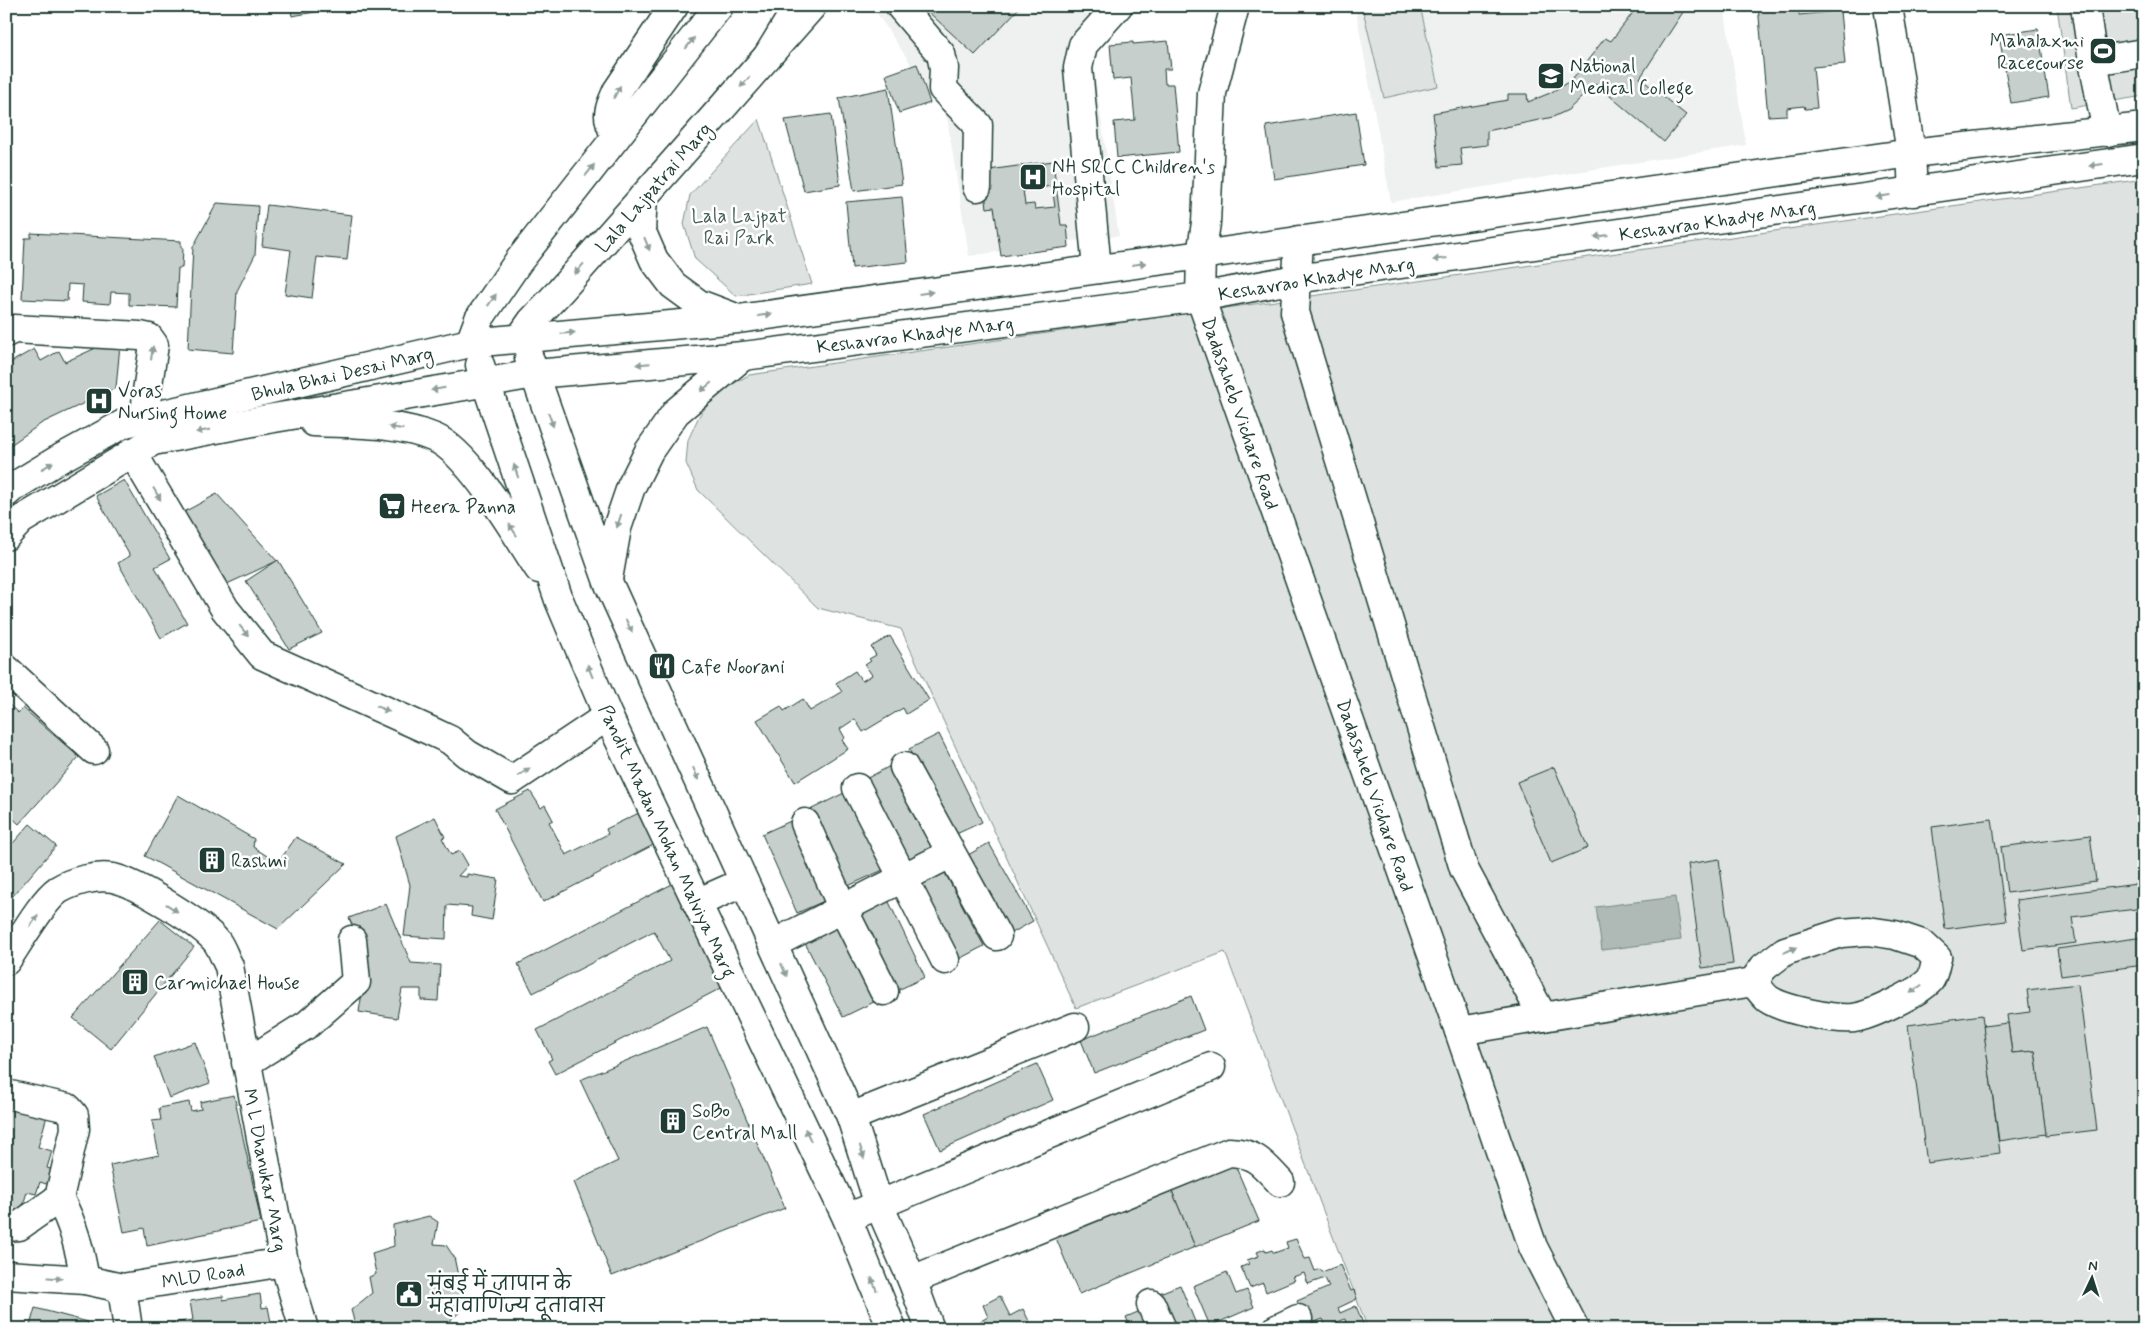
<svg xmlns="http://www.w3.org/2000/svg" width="2150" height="1335" font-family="Mynerve,'Playpen Sans Deva',sans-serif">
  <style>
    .built { fill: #eef1f0 }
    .green { fill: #dee3e2; stroke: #7e908b }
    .water { fill: #afbab7; stroke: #758883 }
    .building { fill: #c7cfcc; stroke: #1f3d34; fill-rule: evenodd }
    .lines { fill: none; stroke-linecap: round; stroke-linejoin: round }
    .minor-casing { stroke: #1f3d34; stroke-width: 31 }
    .major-casing { stroke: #1f3d34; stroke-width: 31 }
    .highway-casing { stroke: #1f3d34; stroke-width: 31 }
    .minor { stroke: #fff; stroke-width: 28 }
    .major { stroke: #fff; stroke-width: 28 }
    .highway { stroke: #fff; stroke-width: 28 }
    .oneway { fill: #8f9e9a }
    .labels { text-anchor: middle; stroke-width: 5; stroke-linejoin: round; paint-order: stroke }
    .poi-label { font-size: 19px; fill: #1f3d34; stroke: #fff; text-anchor: start }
    .street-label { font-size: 19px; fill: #1f3d34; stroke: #fff }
    .park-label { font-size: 19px; fill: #455e57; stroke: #fff }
  </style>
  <rect width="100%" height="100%" fill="#fff"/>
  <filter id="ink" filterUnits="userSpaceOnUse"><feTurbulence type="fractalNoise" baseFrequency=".02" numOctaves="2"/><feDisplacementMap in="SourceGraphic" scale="10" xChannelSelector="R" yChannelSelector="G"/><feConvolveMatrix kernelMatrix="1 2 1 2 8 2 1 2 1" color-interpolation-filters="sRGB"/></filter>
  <g filter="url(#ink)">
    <g class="built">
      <polygon points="872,6 1134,6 1092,59 1119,236 1094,238 969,256 947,118"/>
      <polygon points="1355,6 1724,6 1746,145 1391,202"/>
    </g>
    <g class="green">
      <polygon points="1362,6 1420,6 1438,86 1384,98"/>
      <polygon points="2057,6 2144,6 2144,96 2071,108"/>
      <polygon points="759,119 812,284 736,296 695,259 684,224 690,195"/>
      <polygon points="2144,179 2144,1329 1368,1329 1225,952 1076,1008 901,629 818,608 698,490 686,463 688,440 699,416 718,392 749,375"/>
    </g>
    <polygon class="water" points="1675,897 1681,940 1602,950 1596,907"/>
    <g class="building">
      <polygon points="290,6 349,6 292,16"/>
      <polygon points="922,6 1021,6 975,55"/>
      <polygon points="1638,6 1687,6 1640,78 1686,115 1664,142 1596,84 1568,110 1553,117 1487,131 1487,145 1460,148 1462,165 1439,167 1433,113 1508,100 1508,94 1527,94 1528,102 1550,93 1573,79 1605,38 1611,41"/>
      <polygon points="1758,6 1799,6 1799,15 1840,11 1845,64 1813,67 1817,108 1805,109 1804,106 1787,108 1787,115 1768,116"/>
      <polygon points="2038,29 2049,97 2011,103 1999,35"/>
      <polygon points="1168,41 1171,69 1164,69 1165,84 1173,84 1179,152 1117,158 1114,122 1135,120 1131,78 1113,80 1110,44 1133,42 1133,44"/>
      <polygon points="917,64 930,103 899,113 886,75"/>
      <polygon points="888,88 902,184 854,191 839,98"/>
      <polygon points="1356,112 1364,165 1274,179 1266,126"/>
      <polygon points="831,114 840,185 804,191 785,120"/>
      <path d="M1053,161L1061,225H1067L1069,247L1001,256L994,207L987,208L982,171ZM1052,186L1055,207L1035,209L1034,204L1025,205L1023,190Z"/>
      <polygon points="902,197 908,262 852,268 846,202"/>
      <polygon points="217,203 258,206 255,255 237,291 233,353 188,349 193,247"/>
      <polygon points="267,205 352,215 347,260 317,257 312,298 285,294 291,250 262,246"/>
      <polygon points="31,233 181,241 181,248 183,248 182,268 178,268 176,307 129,305 129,293 111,292 110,304 82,302 83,285 68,284 67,301 22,299 25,238 31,238"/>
      <polygon points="120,345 116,388 42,423 6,448 6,365 34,349 41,361 59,351 65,362 98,347"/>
      <polygon points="124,480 170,559 155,567 187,623 161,638 118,563 130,556 96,496"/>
      <polygon points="217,494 277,561 227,584 184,512"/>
      <polygon points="278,560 322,633 289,649 246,581"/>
      <polygon points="890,636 929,700 906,714 903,708 863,732 855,719 840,729 845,738 842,740 848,749 795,782 757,720 781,706 784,711 803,699 810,711 842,692 836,683 855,671 862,681 872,675 865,665 871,661 869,659 876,655 871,647"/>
      <polygon points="6,702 18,713 23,708 79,757 19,824 6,812"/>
      <polygon points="939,734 982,822 952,836 909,749"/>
      <polygon points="892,765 937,844 901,863 858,783"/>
      <polygon points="1554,767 1588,848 1551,863 1517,782"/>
      <polygon points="530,791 541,808 545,805 553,820 549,822 566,855 608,834 606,829 645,810 661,841 543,902 495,809"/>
      <polygon points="844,793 883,870 848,886 810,810"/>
      <polygon points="178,795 254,839 253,847 278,863 296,837 346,864 278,929 145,856"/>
      <polygon points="435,817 445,837 442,838 451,855 460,851 468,865 458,876 467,877 467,874 498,879 492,920 471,916 472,907 447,905 446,939 404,936 410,885 396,836"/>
      <polygon points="795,819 831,898 797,913 762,834"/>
      <polygon points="1992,819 2006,921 1945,929 1932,827"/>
      <polygon points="30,824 56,846 6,904 6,851"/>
      <polygon points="2090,835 2096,881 2007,893 2001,847"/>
      <polygon points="989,843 1033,921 1005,937 961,859"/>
      <polygon points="1719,859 1733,964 1702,968 1688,864"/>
      <polygon points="945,873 984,946 953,962 914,889"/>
      <polygon points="676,882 729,984 555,1074 548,1061 552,1059 537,1030 670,961 654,931 533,993 518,964"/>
      <polygon points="2144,883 2144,908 2072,917 2076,943 2023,950 2016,900"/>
      <polygon points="888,900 925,977 892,993 854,916"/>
      <polygon points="386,904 411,963 440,965 438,1001 421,1000 421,989 402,989 397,1018 359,1012 367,960 349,918"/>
      <polygon points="160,920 194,947 111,1049 73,1018"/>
      <polygon points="839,925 878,1000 843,1017 805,943"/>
      <polygon points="2144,937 2144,965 2061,976 2057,949"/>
      <polygon points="2078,984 2097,1130 2046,1136 2035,1051 2012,1053 2007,1015 2030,1012 2027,990"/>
      <polygon points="1191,996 1204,1030 1094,1073 1081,1040"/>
      <polygon points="1982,1015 2000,1153 1927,1163 1908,1025"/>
      <polygon points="2008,1023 2012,1053 2035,1051 2046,1134 1999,1141 1983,1026"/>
      <polygon points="707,1027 785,1208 612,1276 574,1182 618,1161 580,1080"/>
      <polygon points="195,1042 210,1083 169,1098 154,1057"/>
      <polygon points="1037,1064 1053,1100 940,1150 924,1114"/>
      <polygon points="234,1095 261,1222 147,1246 144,1228 124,1232 110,1165 159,1155 152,1121 161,1120 159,1108 189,1102 191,1111 201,1109 200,1102"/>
      <polygon points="10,1105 47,1116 38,1147 52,1151 47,1168 60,1172 56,1187 40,1182 36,1194 27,1192 20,1215 6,1211 6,1118"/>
      <polygon points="1235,1165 1259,1221 1195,1247 1172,1191"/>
      <polygon points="1172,1191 1195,1247 1079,1294 1056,1238"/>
      <polygon points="429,1216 438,1222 434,1244 446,1245 454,1257 463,1299 460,1312 449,1321 451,1329 379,1329 355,1324 351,1310 372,1293 369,1277 376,1274 372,1253 394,1246 393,1225"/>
      <polygon points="1296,1239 1305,1259 1310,1258 1315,1271 1320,1269 1322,1272 1340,1265 1351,1291 1354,1290 1357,1299 1338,1308 1340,1313 1356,1306 1364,1326 1360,1329 1343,1329 1348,1327 1345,1319 1326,1327 1323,1319 1307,1325 1297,1301 1329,1287 1325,1278 1308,1284 1304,1273 1293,1277 1295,1280 1266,1292 1263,1283 1250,1288 1241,1267 1249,1264 1247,1260 1259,1256 1257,1252 1265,1249 1266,1252 1272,1250 1274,1253 1288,1248 1286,1242"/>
      <polygon points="1227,1272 1236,1294 1247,1290 1254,1307 1210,1326 1193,1286"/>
      <polygon points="1180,1285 1198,1329 1171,1329 1157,1294"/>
      <polygon points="260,1294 262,1308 268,1307 271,1322 263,1324 264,1329 172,1329 171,1323 193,1320 190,1301 223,1296 223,1300"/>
      <polygon points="1000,1296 1010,1316 1023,1309 1033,1329 982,1329 979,1322 988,1317 983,1305"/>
      <polygon points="35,1308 88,1322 86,1329 29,1329"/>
      <polygon points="1145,1309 1154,1329 1131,1329 1126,1317"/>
    </g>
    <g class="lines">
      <g class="minor-casing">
        <g id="minor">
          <polyline points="900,6 941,54 944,68 943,89 978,125 977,187"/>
          <polyline points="1235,6 1212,93 1206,223 1201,255 1200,297 1459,1031 1533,1247 1575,1329"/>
          <polyline points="1888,6 1911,153 1913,192"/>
          <polyline points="2085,6 2093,61 2144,53"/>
          <polyline points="2093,61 2107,132"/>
          <polyline points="1299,240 1295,312 1464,869 1543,1017"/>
          <polyline points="1097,269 1078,68 1083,45 1118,6"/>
          <polyline points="6,333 14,329 140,336 149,338 154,345 147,391 145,419"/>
          <polyline points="132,452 225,609 262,655 433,732 450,740 467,754 512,780 608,716"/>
          <polyline points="6,669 94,750"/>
          <polyline points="904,767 997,936"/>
          <polyline points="857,788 945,960"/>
          <polyline points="805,823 843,909 884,991"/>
          <polyline points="773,944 950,854"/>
          <path d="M6,961C19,943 41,902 58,890C73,881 96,875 113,878C136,883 203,924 217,942C222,949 225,959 229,966L284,1262L304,1329"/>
          <path d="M1459,1031L1753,982L1764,967L1785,951L1841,933L1868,931L1895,935L1922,944L1937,958C1935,964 1934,975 1930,980C1918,993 1872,1015 1854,1018C1836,1020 1784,1010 1768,999C1763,995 1758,987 1753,982"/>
          <polyline points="246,1063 308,1024 356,982 352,940"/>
          <path d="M6,1094L68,1108L74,1115L75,1129L59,1198C74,1225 80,1251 85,1280"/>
          <polyline points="851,1117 1075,1027"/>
          <polyline points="847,1218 1211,1067"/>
          <polyline points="6,1227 19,1226 59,1198"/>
          <polyline points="6,1275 85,1280 122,1288 284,1262"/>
          <path d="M912,1280L1229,1152C1256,1153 1262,1163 1280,1182"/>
          <polyline points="122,1288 128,1329"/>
          <polyline points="1151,1304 1162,1329"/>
          <polyline points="1277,1329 1298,1319"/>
        </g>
      </g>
      <g class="major-casing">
        <g id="major">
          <polyline points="643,197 641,230 654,260 673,285 699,304 731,316"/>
          <polyline points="520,338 532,321 561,290 812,6"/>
          <polyline points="470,343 479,319 518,262 719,6"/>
          <polyline points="529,358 608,582 851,1117 879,1205 912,1280 930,1329"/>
          <polyline points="480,365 559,600 608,716 847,1218 892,1329"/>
          <path d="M314,422C354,424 397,422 435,438C470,453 517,536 539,569"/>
          <polyline points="6,493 13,487 61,458 125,423 470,343 738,319 1201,255 1911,153 2144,127"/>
          <polyline points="6,536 21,520 153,441 268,419 535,374 743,356 1200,297 1296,279 2144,158"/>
          <polyline points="608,579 617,528 631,487 649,451 676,412 743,356"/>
          <polyline points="697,903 744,882"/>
        </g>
      </g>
      <g class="highway-casing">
        <g id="highway">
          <polyline points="767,57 798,6"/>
          <path d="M616,137C605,116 608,112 617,91L674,6"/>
        </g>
      </g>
      <use href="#minor" class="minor"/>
      <use href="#major" class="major"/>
      <use href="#highway" class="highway"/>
    </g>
    <defs><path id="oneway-solid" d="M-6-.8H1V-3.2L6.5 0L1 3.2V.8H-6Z" transform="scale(1.25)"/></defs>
    <g class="oneway">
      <use href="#oneway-solid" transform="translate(690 43) rotate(-52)"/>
      <use href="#oneway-solid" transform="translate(745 82) rotate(132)"/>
      <use href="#oneway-solid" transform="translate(617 92) rotate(-62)"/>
      <use href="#oneway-solid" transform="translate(2096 165) rotate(172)"/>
      <use href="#oneway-solid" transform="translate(590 170) rotate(-52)"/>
      <use href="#oneway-solid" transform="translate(1883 196) rotate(172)"/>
      <use href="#oneway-solid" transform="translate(1601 236) rotate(172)"/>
      <use href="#oneway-solid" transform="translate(647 244) rotate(68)"/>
      <use href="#oneway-solid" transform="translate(1440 259) rotate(172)"/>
      <use href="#oneway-solid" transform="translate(1139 264) rotate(-8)"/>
      <use href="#oneway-solid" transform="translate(579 269) rotate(131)"/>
      <use href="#oneway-solid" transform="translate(926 293) rotate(-8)"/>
      <use href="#oneway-solid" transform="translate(492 300) rotate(-55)"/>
      <use href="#oneway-solid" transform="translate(765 315) rotate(-8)"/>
      <use href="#oneway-solid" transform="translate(568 333) rotate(-5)"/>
      <use href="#oneway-solid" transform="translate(152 353) rotate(-82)"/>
      <use href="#oneway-solid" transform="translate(643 364) rotate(175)"/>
      <use href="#oneway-solid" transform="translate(706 387) rotate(140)"/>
      <use href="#oneway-solid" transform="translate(438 389) rotate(170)"/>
      <use href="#oneway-solid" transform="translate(551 420) rotate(71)"/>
      <use href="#oneway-solid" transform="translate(396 428) rotate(-170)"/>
      <use href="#oneway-solid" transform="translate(203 431) rotate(169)"/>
      <use href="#oneway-solid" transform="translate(47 466) rotate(-31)"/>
      <use href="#oneway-solid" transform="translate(516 471) rotate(-108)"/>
      <use href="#oneway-solid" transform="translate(157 494) rotate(59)"/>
      <use href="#oneway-solid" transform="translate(619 521) rotate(108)"/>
      <use href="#oneway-solid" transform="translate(513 530) rotate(-123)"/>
      <use href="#oneway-solid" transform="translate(629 626) rotate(65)"/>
      <use href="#oneway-solid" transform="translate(244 631) rotate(51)"/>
      <use href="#oneway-solid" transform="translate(590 671) rotate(-112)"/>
      <use href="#oneway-solid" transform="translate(383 709) rotate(24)"/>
      <use href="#oneway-solid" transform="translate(524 772) rotate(-33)"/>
      <use href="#oneway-solid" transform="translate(696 774) rotate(66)"/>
      <use href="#oneway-solid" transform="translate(172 908) rotate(34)"/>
      <use href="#oneway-solid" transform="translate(34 921) rotate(-56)"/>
      <use href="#oneway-solid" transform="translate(1790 950) rotate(-24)"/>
      <use href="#oneway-solid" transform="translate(784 970) rotate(66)"/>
      <use href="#oneway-solid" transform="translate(1916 989) rotate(145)"/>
      <use href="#oneway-solid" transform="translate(808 1135) rotate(-115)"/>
      <use href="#oneway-solid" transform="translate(862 1152) rotate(72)"/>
      <use href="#oneway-solid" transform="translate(55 1278) rotate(4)"/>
      <use href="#oneway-solid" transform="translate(874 1284) rotate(-112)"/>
    </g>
  </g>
  <defs>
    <g id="stadium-square" transform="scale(1.4375)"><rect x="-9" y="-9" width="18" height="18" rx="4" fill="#1f3d34" stroke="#fff"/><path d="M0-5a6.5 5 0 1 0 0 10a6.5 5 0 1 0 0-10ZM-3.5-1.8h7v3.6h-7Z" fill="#fff"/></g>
    <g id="university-square" transform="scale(1.4375)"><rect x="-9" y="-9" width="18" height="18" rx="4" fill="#1f3d34" stroke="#fff"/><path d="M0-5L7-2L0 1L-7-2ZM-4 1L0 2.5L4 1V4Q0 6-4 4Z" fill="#fff"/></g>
    <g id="hospital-square" transform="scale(1.4375)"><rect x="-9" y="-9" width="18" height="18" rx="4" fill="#1f3d34" stroke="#fff"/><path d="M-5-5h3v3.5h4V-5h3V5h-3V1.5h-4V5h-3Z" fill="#fff"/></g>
    <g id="supermarket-square" transform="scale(1.4375)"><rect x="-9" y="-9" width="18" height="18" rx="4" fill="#1f3d34" stroke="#fff"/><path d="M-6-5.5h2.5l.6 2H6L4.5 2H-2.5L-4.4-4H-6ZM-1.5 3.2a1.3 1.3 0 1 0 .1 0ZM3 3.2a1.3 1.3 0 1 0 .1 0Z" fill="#fff"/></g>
    <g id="restaurant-square" transform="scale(1.4375)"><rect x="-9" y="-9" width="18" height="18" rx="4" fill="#1f3d34" stroke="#fff"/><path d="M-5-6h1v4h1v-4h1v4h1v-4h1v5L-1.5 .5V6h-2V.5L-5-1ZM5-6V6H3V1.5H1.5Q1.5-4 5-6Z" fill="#fff"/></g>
    <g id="building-square" transform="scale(1.4375)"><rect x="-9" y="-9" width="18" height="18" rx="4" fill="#1f3d34" stroke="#fff"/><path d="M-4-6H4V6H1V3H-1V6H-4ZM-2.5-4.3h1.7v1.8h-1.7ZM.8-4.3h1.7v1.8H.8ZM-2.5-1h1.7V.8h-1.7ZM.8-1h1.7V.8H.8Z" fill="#fff"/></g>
    <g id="civic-square" transform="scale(1.4375)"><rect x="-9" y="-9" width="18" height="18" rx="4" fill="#1f3d34" stroke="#fff"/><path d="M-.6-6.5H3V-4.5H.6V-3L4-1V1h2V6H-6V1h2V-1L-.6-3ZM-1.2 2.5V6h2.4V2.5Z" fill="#fff"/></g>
  </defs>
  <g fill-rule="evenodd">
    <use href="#stadium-square" x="2103" y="51"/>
    <use href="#university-square" x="1551" y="76"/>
    <use href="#hospital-square" x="1033" y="177"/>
    <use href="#hospital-square" x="99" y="401"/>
    <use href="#supermarket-square" x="392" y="506"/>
    <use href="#restaurant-square" x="662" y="666"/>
    <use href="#building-square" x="212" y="860"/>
    <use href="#building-square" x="135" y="982"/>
    <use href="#building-square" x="673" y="1121"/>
    <use href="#civic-square" x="409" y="1294"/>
  </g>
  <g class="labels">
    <g class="poi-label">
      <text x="2084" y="47" text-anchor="end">Mahalaxmi<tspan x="2084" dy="22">Racecourse</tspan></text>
      <text x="1570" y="72">National<tspan x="1570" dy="22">Medical College</tspan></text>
      <text x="1052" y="173">NH SRCC Children's<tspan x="1052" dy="22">Hospital</tspan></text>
      <text x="118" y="397">Voras<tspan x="118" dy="22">Nursing Home</tspan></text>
      <text x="411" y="513">Heera Panna</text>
      <text x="681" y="673">Cafe Noorani</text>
      <text x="231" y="867">Rashmi</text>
      <text x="154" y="989">Carmichael House</text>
      <text x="692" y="1117">SoBo<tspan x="692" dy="22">Central Mall</tspan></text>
      <text x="428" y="1290">मुंबई में जापान के<tspan x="428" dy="22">महावाणिज्य दूतावास</tspan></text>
    </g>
    <g class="street-label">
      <text transform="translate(653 187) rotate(-49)" y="7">Lala Lajpatrai Marg</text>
      <text transform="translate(1717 220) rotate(-8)" y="7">Keshavrao Khadye Marg</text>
      <text transform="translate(1316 278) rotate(-9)" y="7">Keshavrao Khadye Marg</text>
      <text transform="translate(915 334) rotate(-7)" y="7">Keshavrao Khadye Marg</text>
      <text transform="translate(342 373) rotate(-13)" y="7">Bhula Bhai Desai Marg</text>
      <text transform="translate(1241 413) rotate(71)" y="7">Dadasaheb Vichare Road</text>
      <text transform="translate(1376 795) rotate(71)" y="7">Dadasaheb Vichare Road</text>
      <text transform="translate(668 841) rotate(65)" y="7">Pandit Madan Mohan Malviya Marg</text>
      <text transform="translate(266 1170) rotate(79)" y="7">M L Dhanukar Marg</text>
      <text transform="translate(203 1275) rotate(-9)" y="7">MLD Road</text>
    </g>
    <g class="park-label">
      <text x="739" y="222">Lala Lajpat<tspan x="739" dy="22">Rai Park</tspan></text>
    </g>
  </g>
  <rect width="2150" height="1335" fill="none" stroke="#fff" stroke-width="25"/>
  <rect x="12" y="12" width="2125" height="1310" fill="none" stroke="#1f3d34" stroke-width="2" filter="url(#ink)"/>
  <g transform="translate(2092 1278) rotate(4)" stroke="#ffffff" stroke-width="4" paint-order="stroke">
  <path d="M0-4L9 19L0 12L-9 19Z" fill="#1f3d34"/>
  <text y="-8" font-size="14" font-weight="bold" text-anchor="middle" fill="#1f3d34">N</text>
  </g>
</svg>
